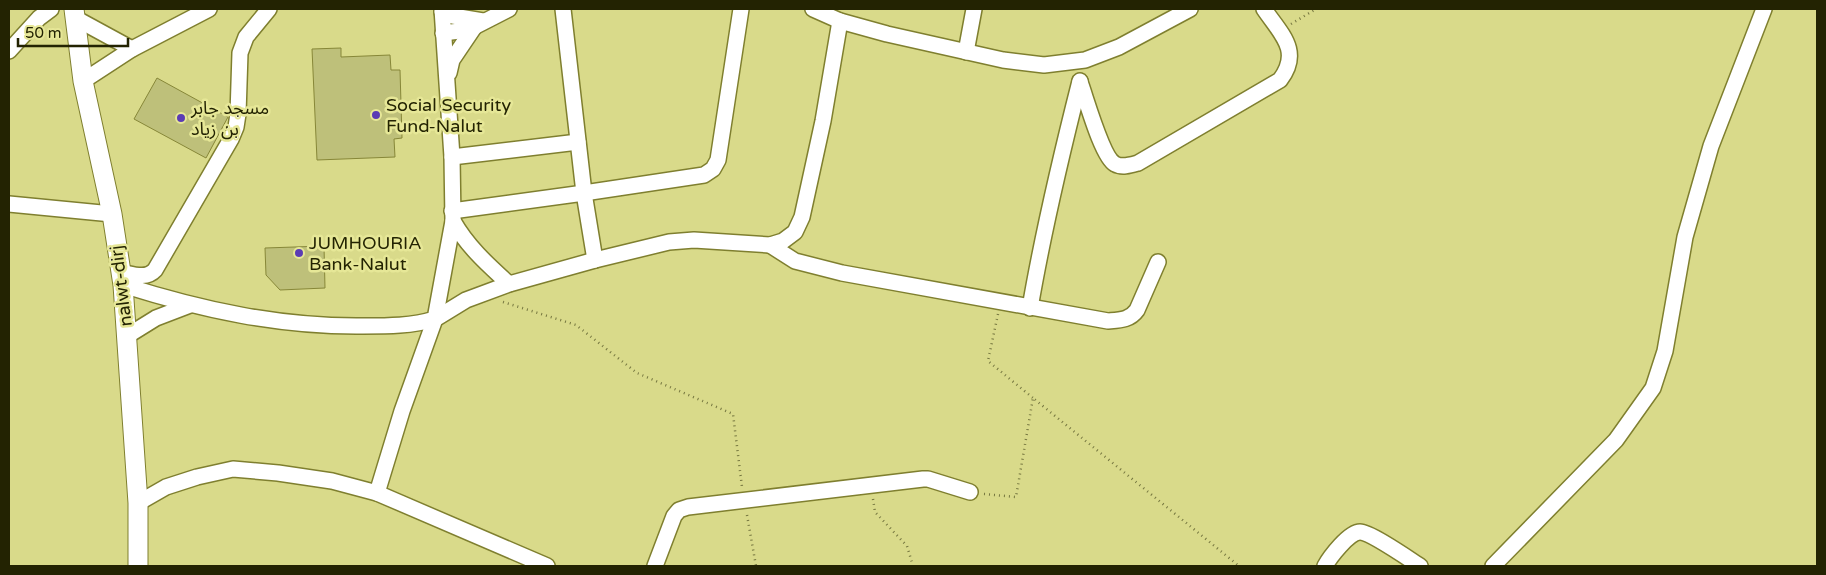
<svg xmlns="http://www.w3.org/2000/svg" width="1826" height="575" font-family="'Varela Round','Noto Sans Arabic',sans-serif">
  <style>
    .building { fill: #bec07a; stroke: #878738 }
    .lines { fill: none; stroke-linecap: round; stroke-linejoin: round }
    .minor-casing { stroke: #7f7f2f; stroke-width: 18 }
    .major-casing { stroke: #7f7f2f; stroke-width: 21 }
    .path { stroke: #767740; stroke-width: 2.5; stroke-dasharray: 1 4; stroke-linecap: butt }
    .minor { stroke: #fff; stroke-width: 15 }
    .major { stroke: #fff; stroke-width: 19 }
    .poi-dot { fill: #5b3cb4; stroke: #e6e797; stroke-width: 2 }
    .labels { text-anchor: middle; stroke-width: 5; stroke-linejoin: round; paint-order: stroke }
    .poi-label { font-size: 18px; fill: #232302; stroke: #e6e797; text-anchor: start }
    .street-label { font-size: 18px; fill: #232302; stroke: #e6e797 }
  </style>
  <rect width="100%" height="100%" fill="#d9da8a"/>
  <g class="building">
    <polygon points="341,48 341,57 390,55 391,70 400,70 402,138 394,139 395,157 317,160 312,49"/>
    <polygon points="157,78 228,117 206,158 134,119"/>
    <polygon points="324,246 325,288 280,290 266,275 265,248"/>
  </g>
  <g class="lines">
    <g class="minor-casing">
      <g id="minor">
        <polyline points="563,9 584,193 595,260"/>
        <polyline points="813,9 840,21 887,34 1003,60 1044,65 1085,60 1119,47 1190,9"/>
        <polyline points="442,12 453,16 483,21"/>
        <polyline points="75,18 132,49"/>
        <polyline points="443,33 468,30 509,9"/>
        <polyline points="9,51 39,18 51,9"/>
        <polyline points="966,52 974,9"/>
        <polyline points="449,73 452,60 475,26"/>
        <polyline points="83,81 132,49 209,9"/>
        <path d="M1080,82C1086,98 1102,157 1115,164C1122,168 1131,165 1138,163L1280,80C1302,51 1281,34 1264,9"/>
        <polyline points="452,157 578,142"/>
        <polyline points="9,204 112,214"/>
        <polyline points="452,211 584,193 704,175 713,169 718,160 741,9"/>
        <path d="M453,221C467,246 487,264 509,284"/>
        <path d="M770,245L795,261L842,273L1108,321C1120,320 1130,320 1137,310L1158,262"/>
        <path d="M120,272C132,274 146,280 155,270L231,139L236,127L238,114L240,53L246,37L269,9"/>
        <path d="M123,285C202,310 280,327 363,326C388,326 412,326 435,319L453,221L452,157L442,9"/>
        <path d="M1030,308C1043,232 1061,156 1080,81"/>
        <polyline points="127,336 156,318 190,305"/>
        <polyline points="377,493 402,411 435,319 466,300 509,284 595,260 669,242 694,240 770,245 783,241 795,232 802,217 823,121 840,21"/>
        <polyline points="138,503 166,487 197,477 233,469 278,473 332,481 377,493 547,566"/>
        <polyline points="655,566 674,516 679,510 688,507 923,479 928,479 970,492"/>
        <path d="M1325,566C1330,557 1349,532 1360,532C1370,532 1409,559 1420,566"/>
        <polyline points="1493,566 1616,440 1653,388 1665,351 1685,237 1711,146 1764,9"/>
      </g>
    </g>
    <g class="major-casing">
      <polyline id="major" points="74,9 83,81 112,214 123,285 138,503 138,566"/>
    </g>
    <g class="path">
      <polyline points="1291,24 1316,9"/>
      <polyline points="503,302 576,325 637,373 733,414 742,487"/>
      <polyline points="998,314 988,361 1033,398"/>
      <polyline points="984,494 1016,497 1033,398 1239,566"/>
      <polyline points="873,499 875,512 907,546 913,566"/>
      <polyline points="747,515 756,566"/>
    </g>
    <use href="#minor" class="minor"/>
    <use href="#major" class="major"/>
  </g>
  <g class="poi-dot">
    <circle cx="376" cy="115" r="5"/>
    <circle cx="181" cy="118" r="5"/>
    <circle cx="299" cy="253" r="5"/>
  </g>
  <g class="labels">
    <g class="poi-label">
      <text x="386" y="111">Social Security<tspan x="386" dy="21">Fund-Nalut</tspan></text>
      <text x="191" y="114">مسجد جابر<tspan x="191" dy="21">بن زياد</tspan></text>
      <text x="309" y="249">JUMHOURIA<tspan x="309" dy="21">Bank-Nalut</tspan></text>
    </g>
    <g class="street-label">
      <text transform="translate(121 286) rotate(-97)" y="6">nalwt-dirj</text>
    </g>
  </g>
  <rect width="1826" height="575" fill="none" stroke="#232302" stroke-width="20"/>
  <path d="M18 38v8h110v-8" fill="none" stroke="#232302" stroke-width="2.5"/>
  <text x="25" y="38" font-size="15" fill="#232302" stroke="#e6e797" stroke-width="4" paint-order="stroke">50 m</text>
</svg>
